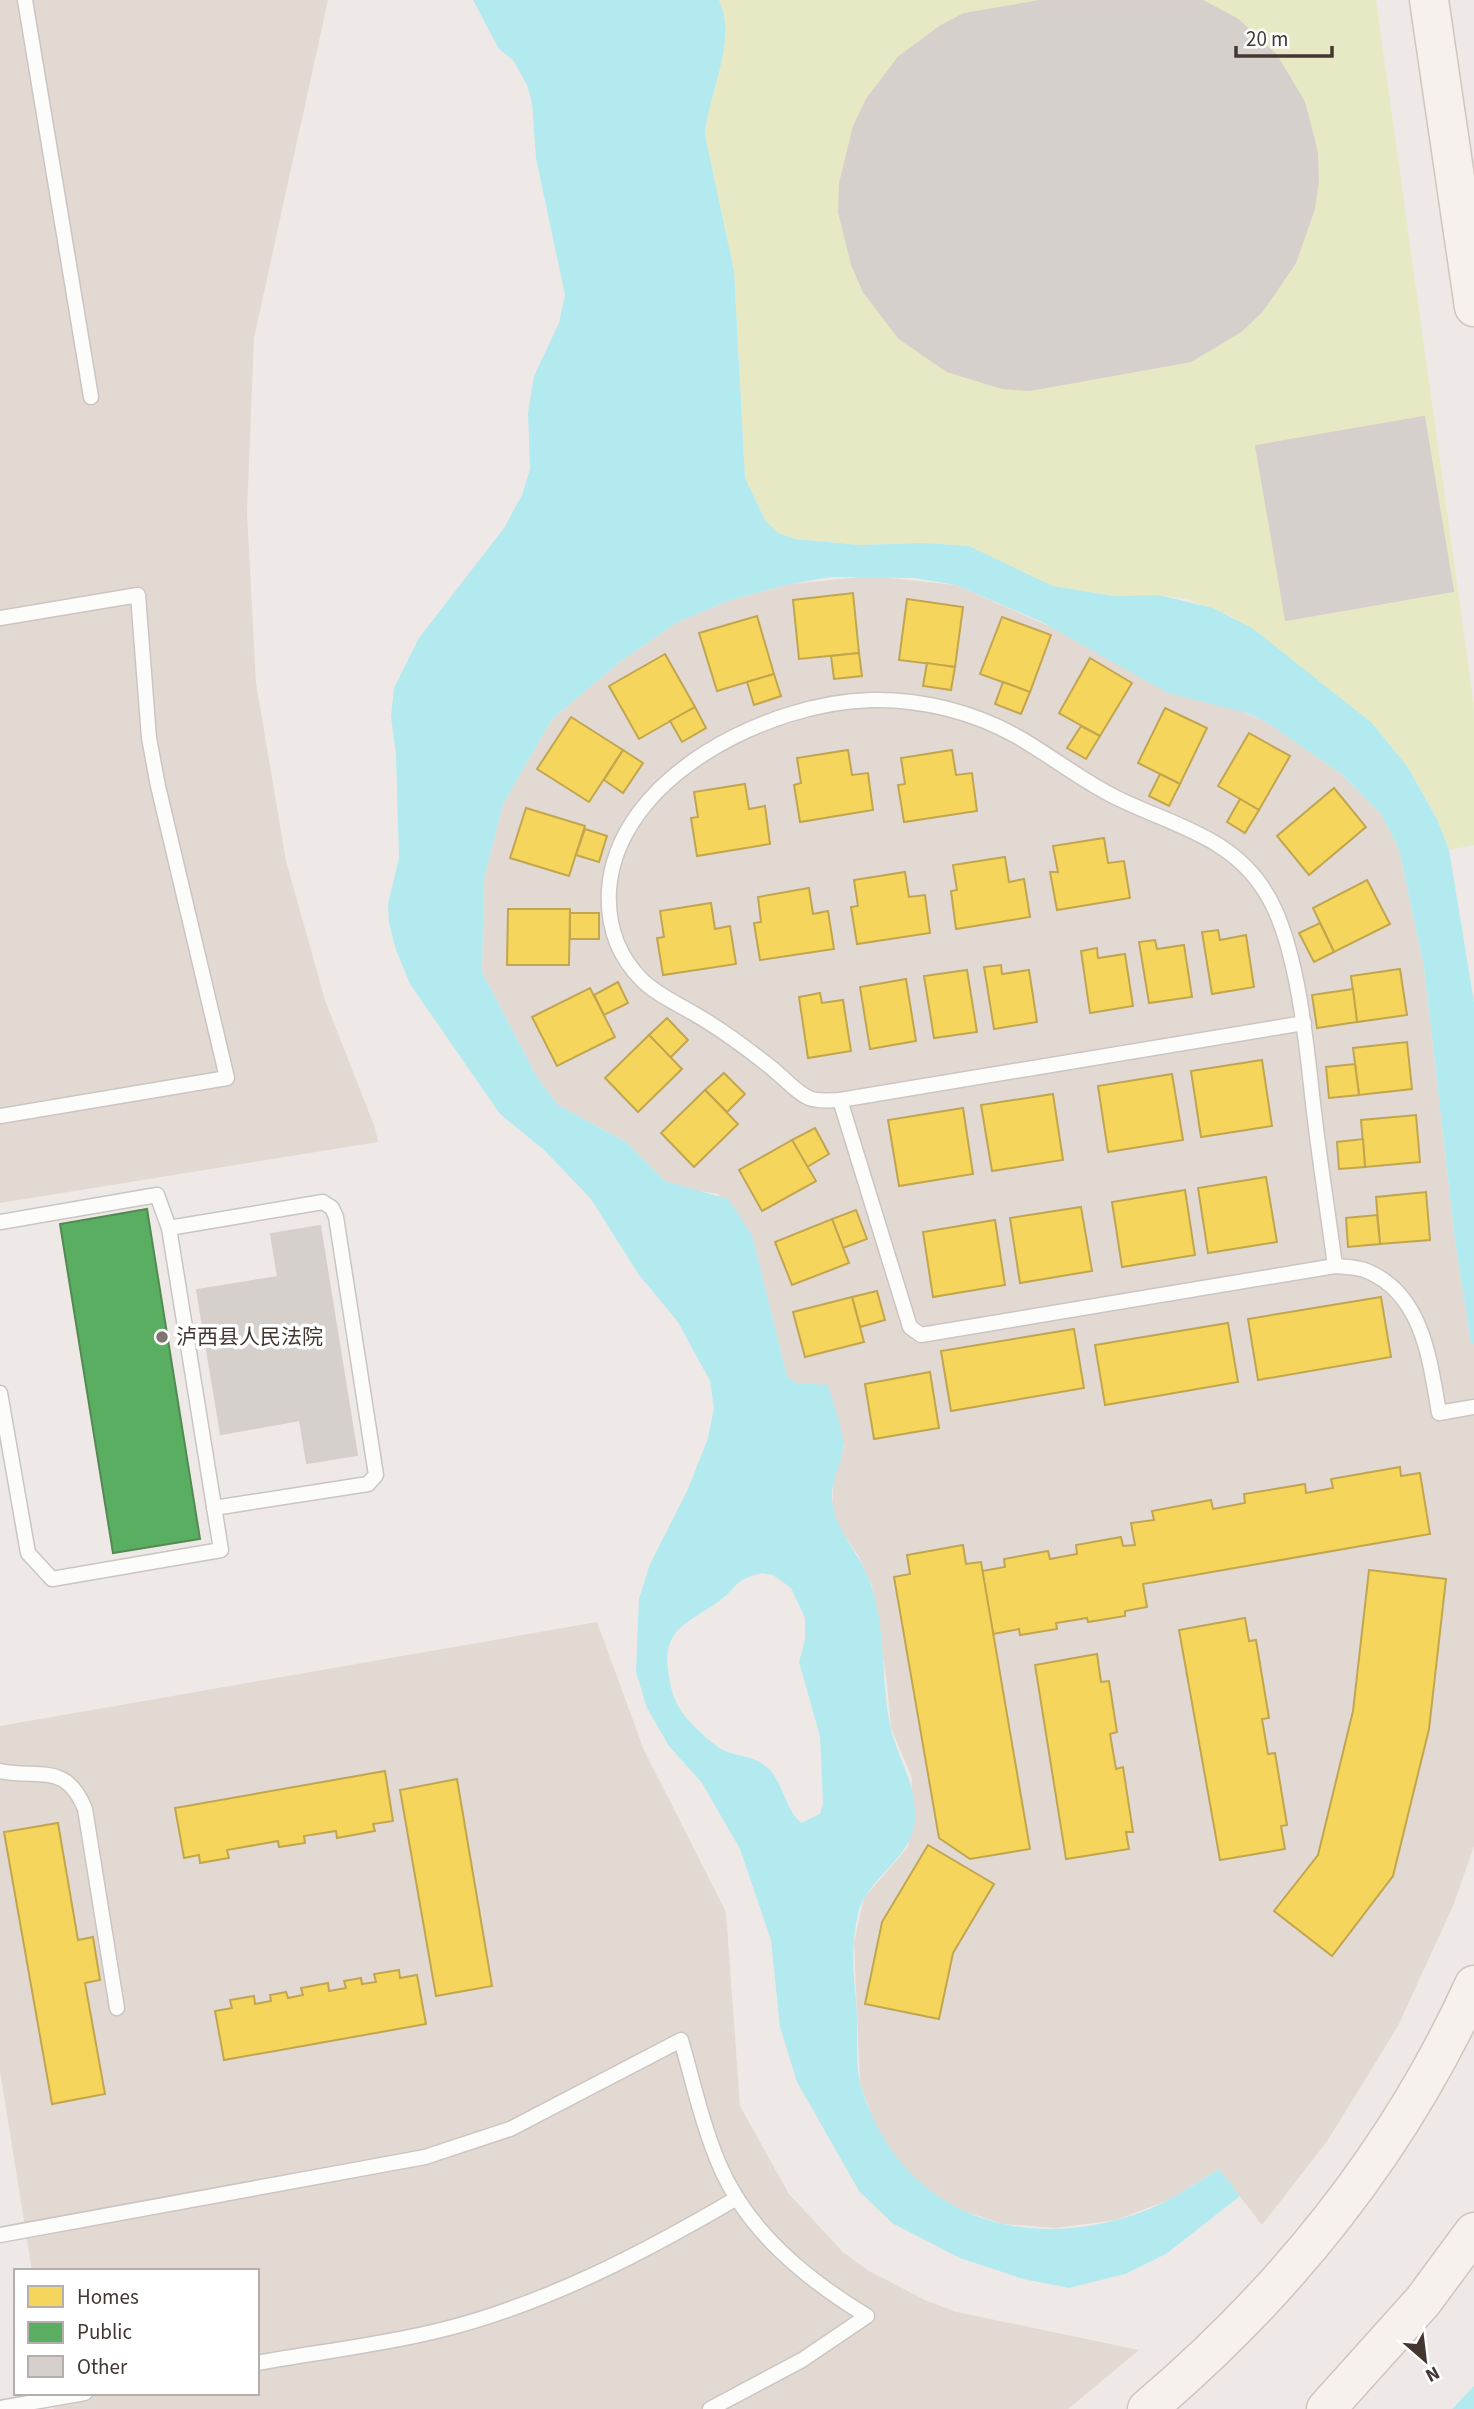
<svg xmlns="http://www.w3.org/2000/svg" width="1474" height="2409" font-family="'Source Sans 3','Noto Sans SC',sans-serif">
  <style>
    .residential { fill: #e3d9d3 }
    .green { fill: #e7e9c4 }
    .water { fill: #b3eaef; fill-rule: evenodd }
    .homes { fill: #f6d55c; stroke: #c1a64f; stroke-width: 2 }
    .public { fill: #5aae61; stroke: #538a53; stroke-width: 2 }
    .building { fill: #d6d0cd; stroke: #d6cfcc; stroke-width: 2 }
    .lines { fill: none; stroke-linecap: round; stroke-linejoin: round }
    .lane-casing { stroke: #cbc5c2; stroke-width: 17 }
    .secondary-casing { stroke: #cfc5be; stroke-width: 41 }
    .lane { stroke: #fcfcfb; stroke-width: 14 }
    .secondary { stroke: #f6f1ec; stroke-width: 38 }
    .poi-dot { fill: #807571; stroke: #fff; stroke-width: 2.5 }
    .labels { text-anchor: middle; stroke-width: 7; stroke-linejoin: round; paint-order: stroke }
    .poi-label { font-size: 21px; fill: #443732; stroke: #fff; text-anchor: start }
  </style>
  <rect width="100%" height="100%" fill="#eee9e6"/>
  <g class="residential">
    <polygon points="0,0 328,0 254,338 247,512 256,683 286,861 325,1000 375,1128 378,1142 0,1203"/>
    <polygon points="871,576 956,585 1266,722 1343,775 1381,814 1399,849 1424,967 1455,1240 1471,1343 1474,1344 1474,1846 1453,1906 1398,2026 1328,2140 1262,2225 1219,2169 1171,2199 1116,2220 1056,2228 1002,2224 955,2208 931,2193 909,2174 889,2148 873,2120 860,2083 854,1942 864,1898 908,1847 912,1778 891,1728 887,1683 872,1586 858,1555 839,1528 832,1507 834,1473 844,1447 807,1385 795,1383 787,1376 752,1236 718,1194 675,1187 665,1181 626,1142 558,1105 538,1079 482,972 484,879 503,804 552,719 617,664 676,623 730,600 790,584"/>
    <polygon points="597,1622 644,1750 726,1912 740,2106 789,2194 843,2252 869,2271 927,2301 957,2312 1139,2350 1068,2409 54,2409 51,2393 257,2393 257,2271 32,2271 0,2071 0,1726"/>
  </g>
  <polygon class="green" points="719,0 1376,0 1474,706 1474,845 1449,850 1437,819 1407,766 1372,723 1233,617 1187,599 1159,595 1114,596 1053,586 969,546 924,543 859,545 795,539 778,533 765,520 745,478 734,271 705,135 722,7"/>
  <g class="water">
    <path d="M473,0H719C738,41 708,93 705,135L734,271L745,478L765,520L778,533L795,539L859,545L924,543L969,546L1053,586L1114,596L1159,595L1213,608L1252,628L1372,723L1407,766L1437,819L1449,850L1474,1002V1344H1471L1455,1240L1424,967L1399,849L1381,814L1343,775L1266,722L1247,713L1168,693L1042,622L956,585L914,578L831,577L790,584L730,600L676,623L617,664L552,719L503,804L484,879L482,972L538,1079L558,1105L626,1142L665,1181L728,1199L752,1235L787,1376L796,1383L828,1385C832,1400 845,1434 843,1448C840,1470 827,1486 834,1511C841,1538 863,1558 871,1585C886,1629 881,1680 890,1725C896,1755 913,1776 915,1810C918,1851 882,1867 864,1899C857,1909 856,1926 854,1939C851,1963 856,1991 857,2016C858,2038 855,2065 861,2086C900,2217 1026,2257 1147,2210C1173,2199 1195,2184 1219,2169L1240,2196L1166,2254L1125,2274L1069,2288L1023,2279L960,2258L892,2223L859,2191L797,2082L780,2027L771,1940L740,1849L702,1783L669,1746L647,1708L636,1672L639,1599L650,1564L688,1489L708,1438L714,1408L710,1381L678,1322L639,1275L591,1199L544,1150L500,1114L410,984L396,950L389,923L388,904L399,858L396,755L391,717L394,688L419,638L504,528L522,495L530,469L528,413L534,376L559,323L565,295L536,158L532,103L527,85L513,60L499,49ZM762,1573L773,1575L791,1588L805,1618V1640L799,1662L820,1736L823,1803L820,1814L801,1823C785,1809 784,1785 769,1769C756,1756 740,1757 725,1751C714,1746 700,1732 692,1724C678,1710 672,1696 669,1677C661,1632 682,1626 715,1604C738,1589 730,1581 762,1573Z"/>
    <polygon points="1474,2386 1474,2409 1452,2409"/>
  </g>
  <g class="homes">
    <polygon points="853,593 859,653 799,659 793,600"/>
    <polygon points="907,599 963,607 955,667 899,660"/>
    <polygon points="757,616 774,674 717,691 699,633"/>
    <polygon points="1002,617 1051,635 1030,692 980,674"/>
    <polygon points="859,653 862,676 834,679 831,656"/>
    <polygon points="665,654 695,707 639,739 609,686"/>
    <polygon points="1090,658 1132,683 1100,736 1059,713"/>
    <polygon points="927,663 955,667 951,690 923,686"/>
    <polygon points="774,674 781,696 754,705 747,682"/>
    <polygon points="1003,682 1030,692 1021,714 995,704"/>
    <polygon points="695,707 706,728 682,742 670,721"/>
    <polygon points="1165,708 1207,728 1180,784 1138,763"/>
    <polygon points="571,717 623,750 589,802 537,769"/>
    <polygon points="1081,726 1100,736 1086,759 1067,748"/>
    <polygon points="1249,733 1290,756 1259,810 1218,786"/>
    <polygon points="623,750 643,763 623,793 604,780"/>
    <polygon points="848,750 852,775 868,773 873,810 800,822 794,785 801,783 797,758"/>
    <polygon points="952,750 956,775 972,773 977,811 904,822 898,785 905,784 901,758"/>
    <polygon points="1160,774 1180,784 1169,806 1149,796"/>
    <polygon points="745,784 749,809 765,806 770,844 697,856 691,818 698,817 694,792"/>
    <polygon points="1334,788 1366,827 1309,875 1277,836"/>
    <polygon points="1240,799 1259,810 1245,833 1227,822"/>
    <polygon points="526,808 585,826 569,876 510,858"/>
    <polygon points="585,829 607,836 599,862 576,855"/>
    <polygon points="1104,838 1108,863 1124,861 1130,898 1057,910 1050,872 1058,872 1053,846"/>
    <polygon points="1005,857 1009,882 1024,879 1030,917 956,929 951,891 957,890 953,865"/>
    <polygon points="905,872 909,897 925,895 930,933 857,944 851,907 858,906 854,880"/>
    <polygon points="1367,880 1390,924 1334,952 1313,908"/>
    <polygon points="809,888 813,914 828,911 834,949 760,960 754,923 761,922 758,897"/>
    <polygon points="711,903 715,929 730,926 736,964 663,975 657,938 664,937 660,911"/>
    <polygon points="508,909 570,909 569,965 507,965"/>
    <rect x="570" y="913" width="29" height="26"/>
    <polygon points="1320,923 1334,952 1314,962 1299,933"/>
    <polygon points="1218,930 1220,940 1246,935 1254,987 1212,994 1202,932"/>
    <polygon points="1155,940 1157,949 1184,945 1192,997 1149,1003 1139,942"/>
    <polygon points="1097,948 1098,958 1125,954 1133,1006 1090,1013 1081,951"/>
    <polygon points="1001,965 1002,974 1029,970 1037,1022 994,1029 984,967"/>
    <polygon points="1400,969 1407,1015 1357,1022 1351,976"/>
    <polygon points="967,970 977,1032 934,1038 924,976"/>
    <polygon points="906,979 916,1041 870,1049 860,987"/>
    <polygon points="618,982 628,1003 604,1015 594,995"/>
    <polygon points="590,988 615,1037 557,1066 532,1017"/>
    <polygon points="1353,989 1357,1022 1317,1028 1312,995"/>
    <polygon points="820,993 822,1003 843,1000 851,1051 808,1058 799,997"/>
    <polygon points="667,1018 688,1040 670,1058 649,1035"/>
    <polygon points="649,1035 682,1069 638,1112 605,1078"/>
    <polygon points="1407,1042 1412,1089 1359,1095 1353,1048"/>
    <polygon points="1262,1060 1272,1126 1201,1137 1191,1071"/>
    <polygon points="1355,1064 1359,1095 1329,1098 1326,1067"/>
    <polygon points="724,1073 745,1094 727,1112 705,1090"/>
    <polygon points="1172,1074 1183,1140 1108,1152 1098,1086"/>
    <polygon points="705,1090 738,1124 694,1167 661,1133"/>
    <polygon points="1053,1094 1063,1160 992,1171 981,1105"/>
    <polygon points="963,1108 973,1174 899,1186 888,1120"/>
    <polygon points="1416,1115 1420,1162 1365,1167 1361,1120"/>
    <polygon points="815,1128 829,1154 807,1167 792,1140"/>
    <polygon points="1363,1139 1365,1167 1339,1169 1337,1142"/>
    <polygon points="792,1140 816,1181 762,1211 739,1170"/>
    <polygon points="1266,1177 1277,1242 1208,1253 1198,1188"/>
    <polygon points="1185,1190 1195,1255 1122,1267 1112,1202"/>
    <polygon points="1426,1192 1430,1240 1380,1244 1376,1197"/>
    <polygon points="1081,1207 1092,1271 1020,1283 1010,1218"/>
    <polygon points="856,1210 867,1239 843,1248 832,1219"/>
    <polygon points="1377,1215 1380,1244 1348,1247 1346,1218"/>
    <polygon points="832,1219 849,1263 792,1285 775,1242"/>
    <polygon points="995,1220 1005,1285 933,1297 923,1232"/>
    <polygon points="877,1291 885,1320 860,1327 852,1297"/>
    <polygon points="852,1297 864,1342 805,1357 793,1312"/>
    <polygon points="1381,1297 1391,1357 1258,1380 1248,1319"/>
    <polygon points="1228,1323 1238,1382 1105,1405 1095,1345"/>
    <polygon points="1074,1329 1084,1388 951,1411 941,1351"/>
    <polygon points="930,1372 939,1428 874,1439 865,1384"/>
    <polygon points="1400,1467 1401,1476 1420,1473 1430,1534 1143,1584 1147,1607 1125,1611 1125,1616 1088,1622 1087,1618 1056,1623 1057,1629 1020,1635 1019,1629 993,1634 982,1571 1005,1567 1004,1559 1048,1551 1050,1559 1077,1554 1076,1545 1121,1537 1123,1546 1135,1545 1131,1523 1154,1520 1152,1511 1211,1500 1213,1509 1245,1503 1244,1494 1305,1484 1306,1493 1333,1488 1331,1479"/>
    <polygon points="963,1545 966,1564 981,1562 1030,1849 970,1859 939,1838 894,1577 910,1574 907,1555"/>
    <polygon points="1369,1570 1446,1579 1429,1729 1393,1876 1332,1956 1274,1911 1318,1855 1353,1711"/>
    <polygon points="1245,1618 1249,1641 1256,1640 1269,1718 1262,1719 1268,1754 1275,1753 1287,1825 1281,1826 1285,1849 1220,1860 1179,1630"/>
    <polygon points="1097,1654 1101,1682 1109,1681 1117,1732 1110,1734 1116,1769 1123,1767 1133,1832 1126,1832 1129,1849 1066,1859 1035,1665"/>
    <polygon points="385,1771 393,1821 373,1824 375,1831 337,1838 336,1831 304,1836 305,1843 279,1847 278,1841 227,1850 229,1858 200,1863 199,1855 184,1858 175,1808"/>
    <polygon points="457,1779 492,1986 436,1996 400,1790"/>
    <polygon points="58,1823 78,1940 93,1937 100,1980 85,1983 105,2094 52,2104 4,1832"/>
    <polygon points="928,1845 994,1884 953,1953 939,2019 865,2004 882,1922"/>
    <polygon points="399,1970 400,1978 417,1975 426,2024 224,2060 215,2011 232,2008 230,2000 254,1996 255,2004 271,2001 270,1995 286,1992 288,1998 303,1995 301,1988 328,1983 329,1991 346,1988 344,1981 361,1978 362,1984 376,1982 374,1974"/>
  </g>
  <polygon class="public" points="147,1209 200,1539 113,1553 60,1224"/>
  <g class="building">
    <polygon points="1045,0 1201,0 1237,19 1276,55 1304,102 1317,152 1318,181 1314,209 1295,263 1262,311 1241,331 1191,361 1030,390 1002,388 947,371 899,338 864,292 852,265 839,212 840,183 854,126 867,99 899,57 941,26 964,14"/>
    <polygon points="1424,417 1453,591 1286,620 1256,446"/>
    <polygon points="320,1226 357,1455 307,1463 300,1420 221,1434 197,1290 278,1277 271,1234"/>
  </g>
  <g class="lines">
    <g class="lane-casing">
      <g id="lane">
        <polyline points="25,0 91,397"/>
        <polyline points="0,618 138,595 149,738 158,786 227,1078 0,1116"/>
        <path d="M1304,1023L840,1100C831,1100 817,1102 809,1098C797,1093 784,1078 774,1070C748,1049 721,1029 693,1013C676,1003 656,994 642,980C617,955 607,925 609,890C617,776 770,702 872,700C922,699 974,712 1018,737C1051,756 1081,780 1115,797C1171,825 1232,836 1266,893C1295,939 1305,1030 1311,1085C1317,1145 1327,1205 1335,1266"/>
        <path d="M840,1100L910,1327L921,1335L1335,1266C1345,1267 1358,1267 1367,1271C1423,1294 1430,1361 1439,1413L1474,1407"/>
        <polyline points="0,1222 157,1195 169,1228 221,1550 52,1579 28,1553 0,1393"/>
        <polyline points="169,1228 323,1202 332,1208 336,1217 376,1475 368,1484 214,1508"/>
        <path d="M0,1771C40,1779 66,1762 85,1809L117,2008"/>
        <path d="M0,2235L425,2157L510,2129L681,2040C693,2081 702,2124 719,2164C747,2231 806,2279 867,2316L802,2360L710,2409"/>
        <path d="M257,2363C318,2352 381,2345 441,2330C546,2304 645,2252 737,2198"/>
        <polyline points="0,2408 85,2393"/>
      </g>
    </g>
    <g class="secondary-casing">
      <g id="secondary">
        <polyline points="1429,0 1474,307"/>
        <path d="M1147,2409C1285,2292 1399,2150 1474,1985"/>
        <polyline points="1326,2409 1423,2301 1474,2232"/>
      </g>
    </g>
    <use href="#lane" class="lane"/>
    <use href="#secondary" class="secondary"/>
  </g>
  <circle class="poi-dot" cx="162" cy="1337" r="7"/>
  <g class="labels">
    <g class="poi-label">
      <text x="176" y="1344">泸西县人民法院</text>
    </g>
  </g>
  <rect x="14" y="2269" width="245" height="126" fill="#ffffff" stroke="#b4afad" stroke-width="2"/>
  <rect x="28" y="2286" width="35" height="21" fill="#f6d55c" stroke="#b4afad" stroke-width="2"/>
  <text x="77" y="2304" font-size="21" fill="#443732">Homes</text>
  <rect x="28" y="2322" width="35" height="21" fill="#5aae61" stroke="#b4afad" stroke-width="2"/>
  <text x="77" y="2339" font-size="21" fill="#443732">Public</text>
  <rect x="28" y="2356" width="35" height="21" fill="#d6d0cd" stroke="#b4afad" stroke-width="2"/>
  <text x="77" y="2374" font-size="21" fill="#443732">Other</text>
  <g transform="translate(1425 2360) rotate(152)" stroke="#ffffff" stroke-width="5" paint-order="stroke">
  <path d="M0-5L12 26L0 18L-12 26Z" fill="#443732"/>
  <text y="-10" font-size="19" font-weight="bold" text-anchor="middle" fill="#443732">N</text>
  </g>
  <path d="M1236 46v10h96v-10" fill="none" stroke="#443732" stroke-width="3.5"/>
  <text x="1246" y="46" font-size="21" fill="#443732" stroke="#ffffff" stroke-width="5" paint-order="stroke">20 m</text>
</svg>
